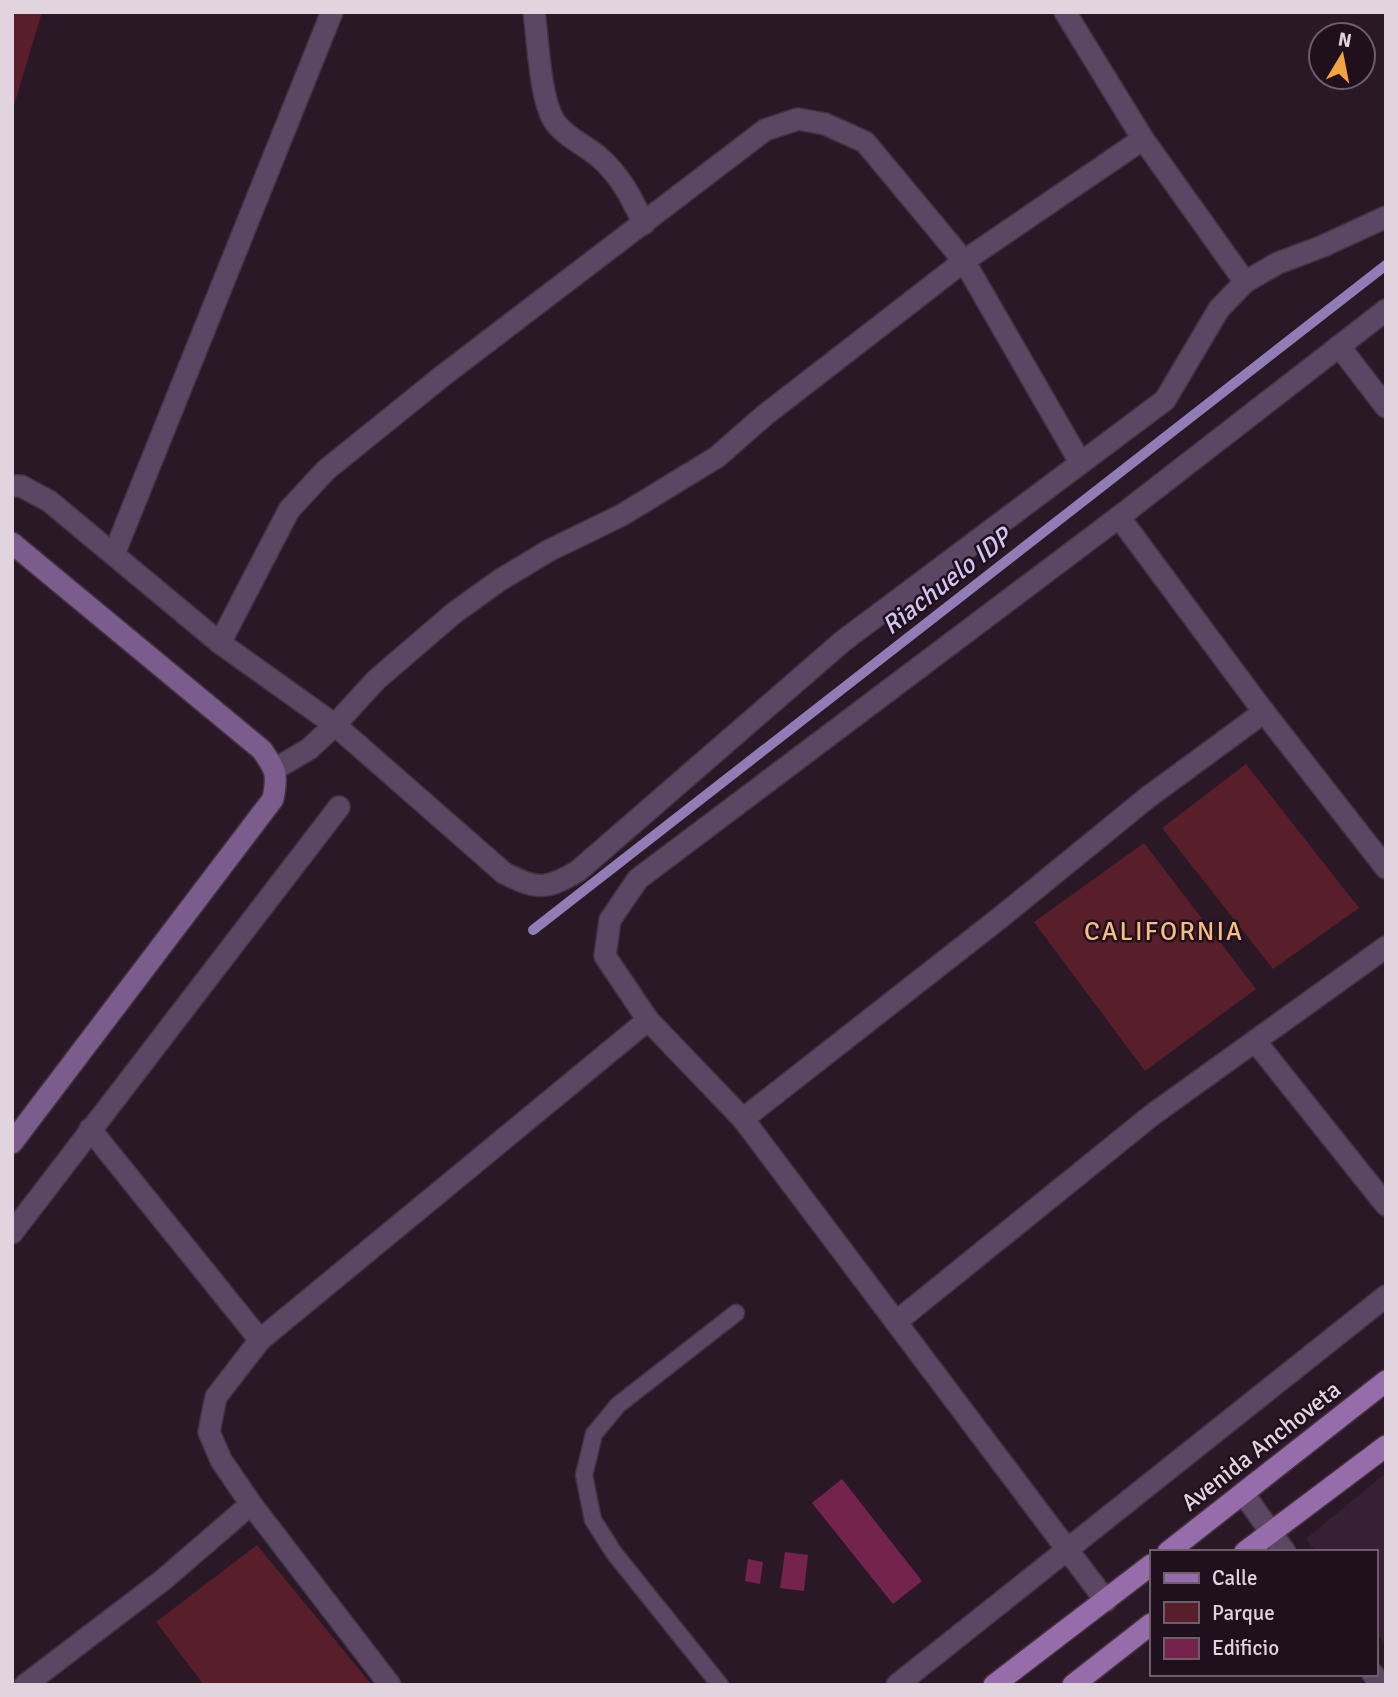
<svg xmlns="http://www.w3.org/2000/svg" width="1398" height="1697" font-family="Signika,sans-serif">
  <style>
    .built { fill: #372033 }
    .green { fill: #581e29 }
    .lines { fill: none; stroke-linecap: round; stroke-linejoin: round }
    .stream { stroke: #917db6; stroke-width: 10 }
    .building { fill: #73234c }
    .lane-casing { stroke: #443241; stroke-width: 19 }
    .street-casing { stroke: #443241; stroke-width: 24 }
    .secondary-casing { stroke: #443241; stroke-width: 24 }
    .primary-casing { stroke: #443241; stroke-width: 24 }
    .lane { stroke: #5b4764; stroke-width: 16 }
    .street { stroke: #5b4764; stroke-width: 21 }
    .secondary { stroke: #7c5c8c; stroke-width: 21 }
    .primary { stroke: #966daa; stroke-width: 21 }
    .labels { text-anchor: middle; stroke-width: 5; stroke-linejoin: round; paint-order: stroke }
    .street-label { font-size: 24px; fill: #e1d4de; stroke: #200f1d }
    .water-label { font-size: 26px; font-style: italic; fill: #cfc5f0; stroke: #200f1d }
    .neighbourhood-label { font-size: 26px; letter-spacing: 2px; fill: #f5bd81; stroke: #200f1d }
  </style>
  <rect width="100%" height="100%" fill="#2a1827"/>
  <polygon class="built" points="1386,1473 1386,1645 1375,1631 1375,1552 1316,1552 1306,1539"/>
  <g class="green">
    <polygon points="12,12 42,12 12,112"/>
    <polygon points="1246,764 1359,908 1273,969 1162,828"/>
    <polygon points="1144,843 1256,989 1145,1071 1034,922"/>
    <polygon points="257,1545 372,1685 204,1685 156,1622"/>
  </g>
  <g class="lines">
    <polyline class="stream" points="533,930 1386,265"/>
  </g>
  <g class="building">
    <polygon points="842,1479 922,1581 893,1604 812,1503"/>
    <polygon points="785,1552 808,1555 804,1591 780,1588"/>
    <polygon points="748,1559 763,1562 760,1584 745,1581"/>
  </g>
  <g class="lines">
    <g class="lane-casing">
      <polyline id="lane" points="720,1685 614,1553 593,1520 584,1475 594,1434 618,1405 736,1313"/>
    </g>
    <g class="street-casing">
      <g id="street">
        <path d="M534,12C538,40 540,96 553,119C563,136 585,145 599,157C621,176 632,199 644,224"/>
        <polyline points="1065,12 1143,139 1245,282"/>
        <polyline points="1339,346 1386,407"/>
        <path d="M12,486H21L49,501L220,643L335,725L504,873C537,890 546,890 578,871L843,641L1165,400L1219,309L1245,282L1278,263L1323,246L1386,217"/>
        <polyline points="1119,517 1264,712 1386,868"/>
        <polyline points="114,554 332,12"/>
        <polyline points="220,643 289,510 326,470 445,374 765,130 798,119 825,124 865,142 964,261 1080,462"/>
        <polyline points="275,769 309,749 335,725 376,680 454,613 500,580 548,551 622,515 717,457 765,415 964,261 1143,139"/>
        <polyline points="1255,1041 1386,1205"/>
        <polyline points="743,1119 1001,917 1147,798 1264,712"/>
        <polyline points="90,1129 260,1340"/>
        <polyline points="12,1233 339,807"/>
        <polyline points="896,1322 1152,1115 1386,947"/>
        <polyline points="1243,1493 1285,1552"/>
        <polyline points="1106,1601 743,1119 648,1020 605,956 610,920 638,879 1119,517 1386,310"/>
        <polyline points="1373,1674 1381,1685"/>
        <polyline points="25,1685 163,1580 251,1504"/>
        <polyline points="390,1685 251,1504 221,1460 209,1432 216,1397 260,1340 648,1020"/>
        <polyline points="897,1685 1386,1296"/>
      </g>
    </g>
    <g class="secondary-casing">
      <path id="secondary" d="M12,543L262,750C276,770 278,774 273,799L12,1143"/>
    </g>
    <g class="primary-casing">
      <g id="primary">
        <polyline points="1168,1552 1386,1381"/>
        <polyline points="1245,1552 1386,1446"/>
        <polyline points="994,1685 1151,1565"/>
        <polyline points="1073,1685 1151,1624"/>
      </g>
    </g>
    <use href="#lane" class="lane"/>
    <use href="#street" class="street"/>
    <use href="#secondary" class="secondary"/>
    <use href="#primary" class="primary"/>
  </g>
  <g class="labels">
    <g class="street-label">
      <text transform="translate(1261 1446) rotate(-38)" y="8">Avenida Anchoveta</text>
    </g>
    <g class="water-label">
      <text transform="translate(946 581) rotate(-38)" y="9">Riachuelo IDP</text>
    </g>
    <g class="neighbourhood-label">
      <text x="1164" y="940">CALIFORNIA</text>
    </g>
  </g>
  <rect width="1398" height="1697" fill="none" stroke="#e1d4de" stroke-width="28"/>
  <rect x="1150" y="1550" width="228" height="126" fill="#200f1d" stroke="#6d5e6a" stroke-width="2"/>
  <rect x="1164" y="1573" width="35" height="10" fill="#966daa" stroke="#6d5e6a" stroke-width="2"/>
  <text x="1212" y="1585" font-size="21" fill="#e1d4de">Calle</text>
  <rect x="1164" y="1602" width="35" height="21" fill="#581e29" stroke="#6d5e6a" stroke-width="2"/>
  <text x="1212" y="1620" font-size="21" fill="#e1d4de">Parque</text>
  <rect x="1164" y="1638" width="35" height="21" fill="#73234c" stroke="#6d5e6a" stroke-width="2"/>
  <text x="1212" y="1655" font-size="21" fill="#e1d4de">Edificio</text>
  <g transform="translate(1342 56) rotate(10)"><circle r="33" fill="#200f1d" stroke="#6d5e6a" stroke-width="2"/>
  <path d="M0-5L12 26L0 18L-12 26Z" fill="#f3a442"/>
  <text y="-10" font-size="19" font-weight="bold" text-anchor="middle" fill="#e1d4de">N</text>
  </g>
</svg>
